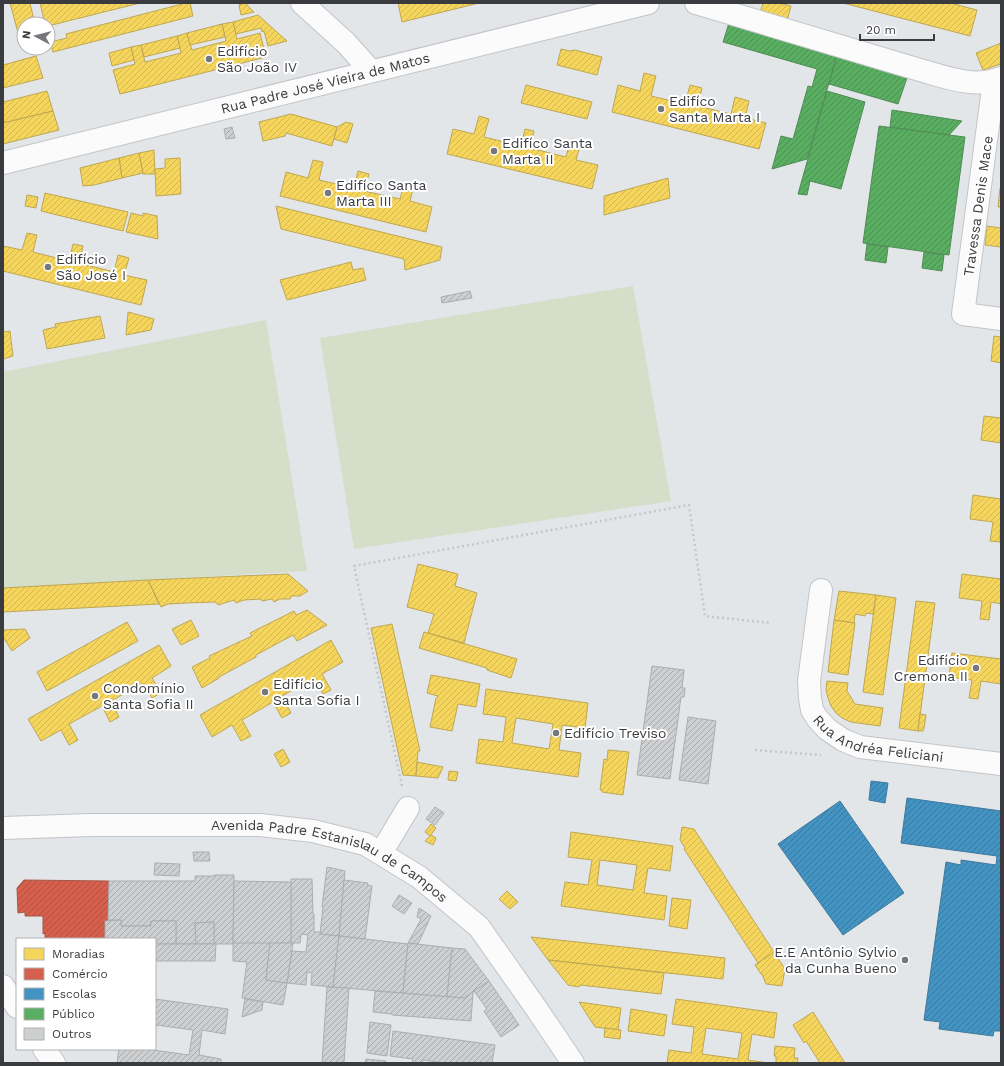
<svg xmlns="http://www.w3.org/2000/svg" width="1004" height="1066" font-family="'Work Sans',sans-serif">
  <style>
    .green { fill: #d5dec9 }
    .homes { fill: url(#homes-hatch); stroke: #bea753; fill-rule: evenodd }
    .shops { fill: url(#shops-hatch); stroke: #a75548 }
    .schools { fill: url(#schools-hatch); stroke: #40799b }
    .public { fill: url(#public-hatch); stroke: #508c56 }
    .building { fill: url(#building-hatch); stroke: #abadaf }
    .lines { fill: none; stroke-linecap: round; stroke-linejoin: round }
    .minor-casing { stroke: #c3c4c7; stroke-width: 24 }
    .path { stroke: #c5c6c7; stroke-width: 2.5; stroke-dasharray: 2 3; stroke-linecap: butt }
    .minor { stroke: #fbfbfc; stroke-width: 22 }
    .poi-dot { fill: #75777a; stroke: #fff; stroke-width: 1.5 }
    .labels { text-anchor: middle; stroke-width: 4; stroke-linejoin: round; paint-order: stroke }
    .poi-label { font-size: 14px; fill: #3a3b3e; stroke: #fff; text-anchor: start }
    .street-label { font-size: 14px; fill: #3a3b3e; stroke: #fff }
  </style>
  <defs>
    <pattern id="homes-hatch" width="6" height="6" patternUnits="userSpaceOnUse"><rect width="6" height="6" fill="#f6d55c"/><path d="M-1 1l2-2M0 6l6-6M5 7l2-2" fill="none" stroke="#d4b851"/></pattern>
    <pattern id="shops-hatch" width="6" height="6" patternUnits="userSpaceOnUse"><rect width="6" height="6" fill="#d6604d"/><path d="M-1 1l2-2M0 6l6-6M5 7l2-2" fill="none" stroke="#af5041"/></pattern>
    <pattern id="schools-hatch" width="6" height="6" patternUnits="userSpaceOnUse"><rect width="6" height="6" fill="#4393c3"/><path d="M-1 1l2-2M0 6l6-6M5 7l2-2" fill="none" stroke="#3979a0"/></pattern>
    <pattern id="public-hatch" width="6" height="6" patternUnits="userSpaceOnUse"><rect width="6" height="6" fill="#5aae61"/><path d="M-1 1l2-2M0 6l6-6M5 7l2-2" fill="none" stroke="#4b8f51"/></pattern>
    <pattern id="building-hatch" width="6" height="6" patternUnits="userSpaceOnUse"><rect width="6" height="6" fill="#cdcfd1"/><path d="M-1 1l2-2M0 6l6-6M5 7l2-2" fill="none" stroke="#a7a9ab"/></pattern>
  </defs>
  <rect width="100%" height="100%" fill="#e3e6e9"/>
  <g class="green">
    <polygon points="633,286 671,501 354,549 320,338"/>
    <polygon points="266,320 307,571 3,588 3,372"/>
  </g>
  <g class="homes">
    <polygon points="10,3 30,3 35,24 24,24 24,44 21,44"/>
    <polygon points="40,3 140,3 48,26 48,24 45,24"/>
    <polygon points="186,3 190,3 193,16 53,52 50,42 67,38 66,34"/>
    <polygon points="245,3 254,12 241,15 239,5"/>
    <polygon points="398,3 479,3 402,22"/>
    <polygon points="763,3 779,3 791,6 787,21 760,13"/>
    <polygon points="843,3 954,3 954,4 977,10 970,36"/>
    <polygon points="258,15 287,41 268,46 264,31 262,32 261,28 236,34 233,22"/>
    <polygon points="233,22 237,39 260,33 266,57 120,94 113,70 135,64 131,47 141,45 145,62 181,53 177,36 187,33 192,50 226,41 222,24"/>
    <polygon points="222,24 225,37 190,45 187,33"/>
    <polygon points="177,36 180,48 144,57 141,45"/>
    <polygon points="1001,43 1001,64 983,70 976,53"/>
    <polygon points="131,47 134,60 112,66 109,53"/>
    <polygon points="561,49 570,51 575,50 602,57 597,75 557,65"/>
    <polygon points="36,56 43,78 3,88 3,65"/>
    <polygon points="644,73 656,76 651,96 685,104 690,85 702,88 698,106 731,114 735,97 749,101 745,118 766,123 759,149 612,112 618,85 640,91"/>
    <polygon points="526,85 592,102 587,119 521,103"/>
    <polygon points="47,91 53,111 3,123 3,102"/>
    <polygon points="53,111 59,130 3,144 3,123"/>
    <polygon points="291,114 337,127 332,146 286,133 285,136 263,141 259,122"/>
    <polygon points="479,116 489,119 484,137 521,146 525,129 534,131 530,148 566,157 571,139 581,142 576,160 598,165 592,189 447,154 453,129 474,134"/>
    <polygon points="346,122 353,124 347,143 334,139 337,127"/>
    <polygon points="154,150 155,174 143,174 139,153"/>
    <polygon points="139,153 143,173 122,178 119,158"/>
    <polygon points="119,158 122,178 94,185 83,186 80,168"/>
    <polygon points="180,158 181,194 156,196 155,169 165,168 165,159"/>
    <polygon points="313,160 323,162 319,180 354,188 358,171 369,174 364,191 400,199 404,183 414,185 410,201 432,207 426,232 280,196 286,172 308,178"/>
    <polygon points="668,178 670,198 604,215 604,196"/>
    <polygon points="1000,188 1001,188 1001,207 998,207"/>
    <polygon points="45,193 128,212 123,231 41,211"/>
    <polygon points="27,195 38,197 36,208 25,206"/>
    <polygon points="276,206 442,247 440,260 405,270 404,259 281,229"/>
    <polygon points="131,213 143,216 143,213 157,216 158,239 126,232"/>
    <polygon points="987,226 1001,228 1001,247 985,245"/>
    <polygon points="27,233 37,235 33,252 69,261 73,244 83,246 79,263 114,272 118,255 129,258 124,275 147,280 141,305 3,271 3,246 22,250"/>
    <polygon points="351,262 353,270 363,268 366,280 287,300 280,280"/>
    <polygon points="128,312 154,319 151,330 126,335"/>
    <polygon points="100,316 105,338 47,349 43,330 56,327 55,324"/>
    <polygon points="10,331 13,356 3,359 3,332"/>
    <polygon points="994,336 1001,337 1001,363 991,361"/>
    <polygon points="984,416 1001,418 1001,443 981,440"/>
    <polygon points="973,495 1001,499 1000,542 990,541 993,522 970,519"/>
    <polygon points="418,564 458,574 455,586 477,593 464,643 428,633 434,614 407,607"/>
    <polygon points="288,574 308,591 300,596 291,596 290,599 280,599 274,602 272,599 262,601 261,599 244,600 236,603 234,600 218,605 216,602 186,603 168,604 161,607 148,580"/>
    <polygon points="962,574 1001,579 1001,604 991,602 989,620 980,619 982,601 959,598"/>
    <polygon points="148,580 159,604 3,612 3,588"/>
    <polygon points="839,591 876,595 873,614 866,613 865,616 855,614 854,623 834,620"/>
    <polygon points="876,595 896,598 883,695 863,692"/>
    <polygon points="916,601 935,603 918,731 899,728"/>
    <polygon points="307,610 327,625 297,641 293,635 256,655 256,657 219,677 219,678 202,688 192,667 210,658 209,656 252,636 250,633 294,611 296,615"/>
    <polygon points="191,620 199,636 181,645 172,629"/>
    <polygon points="834,620 855,623 848,675 828,672"/>
    <polygon points="127,622 138,641 47,691 37,672"/>
    <polygon points="392,624 420,751 418,751 416,776 403,775 371,628"/>
    <polygon points="25,629 30,638 12,651 3,637 3,630"/>
    <polygon points="424,632 517,659 511,678 487,670 487,668 419,648"/>
    <polygon points="331,640 343,662 322,674 331,690 323,694 314,678 282,696 291,713 282,718 273,702 242,720 251,736 241,741 232,725 212,737 200,715"/>
    <polygon points="159,645 171,666 152,678 161,693 152,698 143,683 111,701 119,717 110,722 102,706 69,724 78,740 69,745 61,730 41,741 28,719"/>
    <polygon points="952,653 1001,659 1001,684 981,681 978,699 969,698 972,680 949,677"/>
    <polygon points="431,675 480,684 476,707 458,704 452,731 430,727 436,698 437,698 438,696 427,693"/>
    <polygon points="827,681 848,683 847,691 855,704 883,708 880,726 851,722 842,718 836,713 831,706 828,698 826,690"/>
    <path d="M486,689L588,703L585,728L562,725L559,750L581,753L578,777L476,763L479,739L503,742L506,717L483,714ZM516,718L553,724L549,749L512,743Z"/>
    <polygon points="920,714 926,715 924,728 923,731 918,731"/>
    <polygon points="283,749 290,762 281,767 274,754"/>
    <polygon points="608,750 629,752 623,795 602,792 602,790 600,790 604,759 607,760"/>
    <polygon points="417,762 443,767 438,778 416,776"/>
    <polygon points="449,771 458,772 456,781 448,780"/>
    <polygon points="431,824 436,828 430,836 425,832"/>
    <polygon points="682,827 694,829 774,952 758,963 684,849 685,848 680,840"/>
    <path d="M571,832L673,846L670,871L648,868L644,893L667,896L664,920L561,906L565,882L588,885L592,860L568,857ZM600,860L637,865L633,890L597,885Z"/>
    <polygon points="431,835 436,838 433,845 425,841"/>
    <polygon points="507,891 518,902 510,909 499,899"/>
    <polygon points="672,898 691,900 687,929 669,926"/>
    <polygon points="531,937 725,958 723,979 548,960"/>
    <polygon points="774,952 785,969 782,986 766,984 762,974 761,974 755,965"/>
    <polygon points="548,960 664,973 661,994 580,985 579,987 568,985"/>
    <path d="M676,999L777,1013L774,1038L752,1034L748,1060L769,1063H667L669,1050L691,1053L694,1027L672,1024ZM706,1028L742,1033L738,1059L702,1054Z"/>
    <polygon points="579,1002 621,1008 618,1030 595,1027"/>
    <polygon points="631,1009 667,1015 664,1036 628,1031"/>
    <polygon points="813,1012 845,1063 820,1063 806,1041 804,1043 793,1025"/>
    <polygon points="605,1028 621,1030 620,1039 604,1037"/>
    <polygon points="775,1046 795,1048 794,1058 798,1058 797,1063 776,1063 776,1056 774,1056"/>
  </g>
  <polygon class="shops" points="24,880 109,881 108,920 105,921 105,939 45,939 45,933 43,934 43,916 25,916 25,912 18,913 17,888"/>
  <g class="schools">
    <polygon points="871,781 888,783 885,803 869,800"/>
    <polygon points="907,798 1001,811 1001,1031 994,1031 993,1036 939,1029 940,1022 924,1020 946,862 961,865 961,860 996,865 997,856 901,843"/>
    <polygon points="840,801 904,893 843,935 778,844"/>
  </g>
  <g class="public">
    <polygon points="729,23 837,55 807,159 772,169 781,136 793,139 808,86 812,87 817,69 723,42"/>
    <polygon points="837,55 908,75 898,104 829,84"/>
    <polygon points="827,91 865,102 841,189 810,181 807,195 798,194"/>
    <polygon points="892,110 962,121 949,135 890,127"/>
    <polygon points="879,126 965,137 949,255 863,243"/>
    <polygon points="867,244 888,247 886,263 865,260"/>
    <polygon points="924,252 944,255 942,271 922,268"/>
  </g>
  <g class="building">
    <polygon points="232,127 235,138 226,139 224,129"/>
    <polygon points="470,291 472,298 442,303 441,297"/>
    <polygon points="652,666 684,670 682,688 685,688 684,697 681,697 670,779 637,775"/>
    <polygon points="688,717 716,721 708,784 679,780"/>
    <polygon points="435,807 444,813 435,825 426,819"/>
    <polygon points="193,852 209,852 210,861 194,861"/>
    <polygon points="155,863 180,864 179,876 154,875"/>
    <polygon points="327,867 345,871 339,936 320,934 323,907 322,907"/>
    <polygon points="214,875 234,875 233,944 214,944 214,922 195,923 196,944 176,944 176,921 151,921 151,926 121,926 121,920 108,920 109,881 195,881 195,876 214,876"/>
    <polygon points="291,879 312,879 313,914 314,914 314,932 321,932 320,934 339,936 333,987 311,985 312,973 307,972 306,985 287,983 292,951 306,952 308,935 301,934 300,943 291,943"/>
    <polygon points="344,880 368,883 367,885 372,886 365,939 339,936"/>
    <polygon points="234,881 291,882 291,943 233,944"/>
    <polygon points="399,895 412,903 404,914 392,906"/>
    <polygon points="419,908 431,916 418,944 408,943 421,919 417,917"/>
    <polygon points="121,920 121,926 151,926 151,921 176,921 176,944 155,944 155,939 105,939 105,921"/>
    <polygon points="214,922 214,944 196,944 195,923"/>
    <polygon points="339,936 408,944 403,993 333,987"/>
    <polygon points="233,943 270,943 266,980 287,983 283,1005 242,998 247,962 233,961"/>
    <polygon points="270,943 293,943 287,983 266,980"/>
    <polygon points="408,943 452,948 447,997 403,993"/>
    <polygon points="155,944 216,944 215,961 155,961"/>
    <polygon points="452,948 465,949 489,981 464,998 447,997"/>
    <polygon points="489,981 519,1025 501,1037 484,1011 487,1009 474,991"/>
    <polygon points="327,987 349,988 344,1063 322,1063"/>
    <polygon points="375,991 464,998 473,992 471,1021 392,1015 392,1014 373,1012"/>
    <polygon points="155,999 228,1009 225,1034 202,1030 199,1055 221,1059 221,1063 117,1063 119,1049 153,1049 153,1050 189,1055 193,1030 156,1025 155,1033"/>
    <polygon points="245,999 263,1002 262,1010 242,1017"/>
    <polygon points="370,1022 391,1025 387,1056 367,1053"/>
    <polygon points="393,1031 495,1045 492,1063 444,1063 423,1060 422,1063 412,1063 413,1059 390,1056"/>
    <polygon points="366,1059 386,1061 386,1063 365,1063"/>
  </g>
  <g class="lines">
    <g class="minor-casing">
      <g id="minor">
        <polyline points="302,3 346,43 371,71"/>
        <path d="M696,3L920,70C945,77 975,89 1001,78"/>
        <polyline points="994,81 963,314 1001,319"/>
        <path id="s1" d="M3,163L648,3"/>
        <path id="s2" d="M821,590L809,681L810,698L812,710L817,718L827,729L843,740L860,747L1001,764"/>
        <path id="s3" d="M3,828L90,825H260L313,831L365,844L419,877L479,927L536,1008L573,1063"/>
        <polyline points="381,853 408,808"/>
        <polyline points="3,986 17,1007"/>
        <polyline points="44,1049 54,1063"/>
      </g>
    </g>
    <g class="path">
      <polyline points="755,750 821,755"/>
      <polyline points="402,786 354,566 689,505 705,616 771,623"/>
    </g>
    <use href="#minor" class="minor"/>
  </g>
  <g class="poi-dot">
    <circle cx="209" cy="59" r="4"/>
    <circle cx="661" cy="109" r="4"/>
    <circle cx="494" cy="151" r="4"/>
    <circle cx="328" cy="193" r="4"/>
    <circle cx="48" cy="267" r="4"/>
    <circle cx="976" cy="668" r="4"/>
    <circle cx="265" cy="692" r="4"/>
    <circle cx="95" cy="696" r="4"/>
    <circle cx="556" cy="733" r="4"/>
    <circle cx="905" cy="960" r="4"/>
  </g>
  <g class="labels">
    <g class="poi-label">
      <text x="217" y="56">Edifício<tspan x="217" dy="16">São João IV</tspan></text>
      <text x="669" y="106">Edifíco<tspan x="669" dy="16">Santa Marta I</tspan></text>
      <text x="502" y="148">Edifíco Santa<tspan x="502" dy="16">Marta II</tspan></text>
      <text x="336" y="190">Edifíco Santa<tspan x="336" dy="16">Marta III</tspan></text>
      <text x="56" y="264">Edifício<tspan x="56" dy="16">São José I</tspan></text>
      <text x="968" y="665" text-anchor="end">Edifício<tspan x="968" dy="16">Cremona II</tspan></text>
      <text x="273" y="689">Edifício<tspan x="273" dy="16">Santa Sofia I</tspan></text>
      <text x="103" y="693">Condomínio<tspan x="103" dy="16">Santa Sofia II</tspan></text>
      <text x="564" y="738">Edifício Treviso</text>
      <text x="897" y="957" text-anchor="end">E.E Antônio Sylvio<tspan x="897" dy="16">da Cunha Bueno</tspan></text>
    </g>
    <g class="street-label">
      <text dy="5" stroke="none"><textPath href="#s1" startOffset="332">Rua Padre José Vieira de Matos</textPath></text>
      <text transform="translate(978 206) rotate(-82)" y="5">Travessa Denis Mace</text>
      <text dy="5" stroke="none"><textPath href="#s2" startOffset="198">Rua Andréa Feliciani</textPath></text>
      <text dy="5" stroke="none"><textPath href="#s3" startOffset="335">Avenida Padre Estanislau de Campos</textPath></text>
    </g>
  </g>
  <rect width="1004" height="1066" fill="none" stroke="#3a3b3e" stroke-width="8"/>
  <rect x="16" y="938" width="140" height="112" fill="#ffffff" stroke="#b0b1b2"/>
  <rect x="24" y="948" width="20" height="12" fill="#f6d55c" stroke="#b0b1b2"/>
  <text x="52" y="958" font-size="12" fill="#3a3b3e">Moradias</text>
  <rect x="24" y="968" width="20" height="12" fill="#d6604d" stroke="#b0b1b2"/>
  <text x="52" y="978" font-size="12" fill="#3a3b3e">Comércio</text>
  <rect x="24" y="988" width="20" height="12" fill="#4393c3" stroke="#b0b1b2"/>
  <text x="52" y="998" font-size="12" fill="#3a3b3e">Escolas</text>
  <rect x="24" y="1008" width="20" height="12" fill="#5aae61" stroke="#b0b1b2"/>
  <text x="52" y="1018" font-size="12" fill="#3a3b3e">Público</text>
  <rect x="24" y="1028" width="20" height="12" fill="#cdcfd1" stroke="#b0b1b2"/>
  <text x="52" y="1038" font-size="12" fill="#3a3b3e">Outros</text>
  <g transform="translate(36 36) rotate(277)"><circle r="19" fill="#ffffff" stroke="#b0b1b2"/>
  <path d="M0-3L7 15L0 10L-7 15Z" fill="#75777a"/>
  <text y="-6" font-size="11" font-weight="bold" text-anchor="middle" fill="#3a3b3e">N</text>
  </g>
  <path d="M860 34v6h74v-6" fill="none" stroke="#3a3b3e" stroke-width="2"/>
  <text x="866" y="34" font-size="12" fill="#3a3b3e" stroke="#ffffff" stroke-width="3" paint-order="stroke">20 m</text>
</svg>
